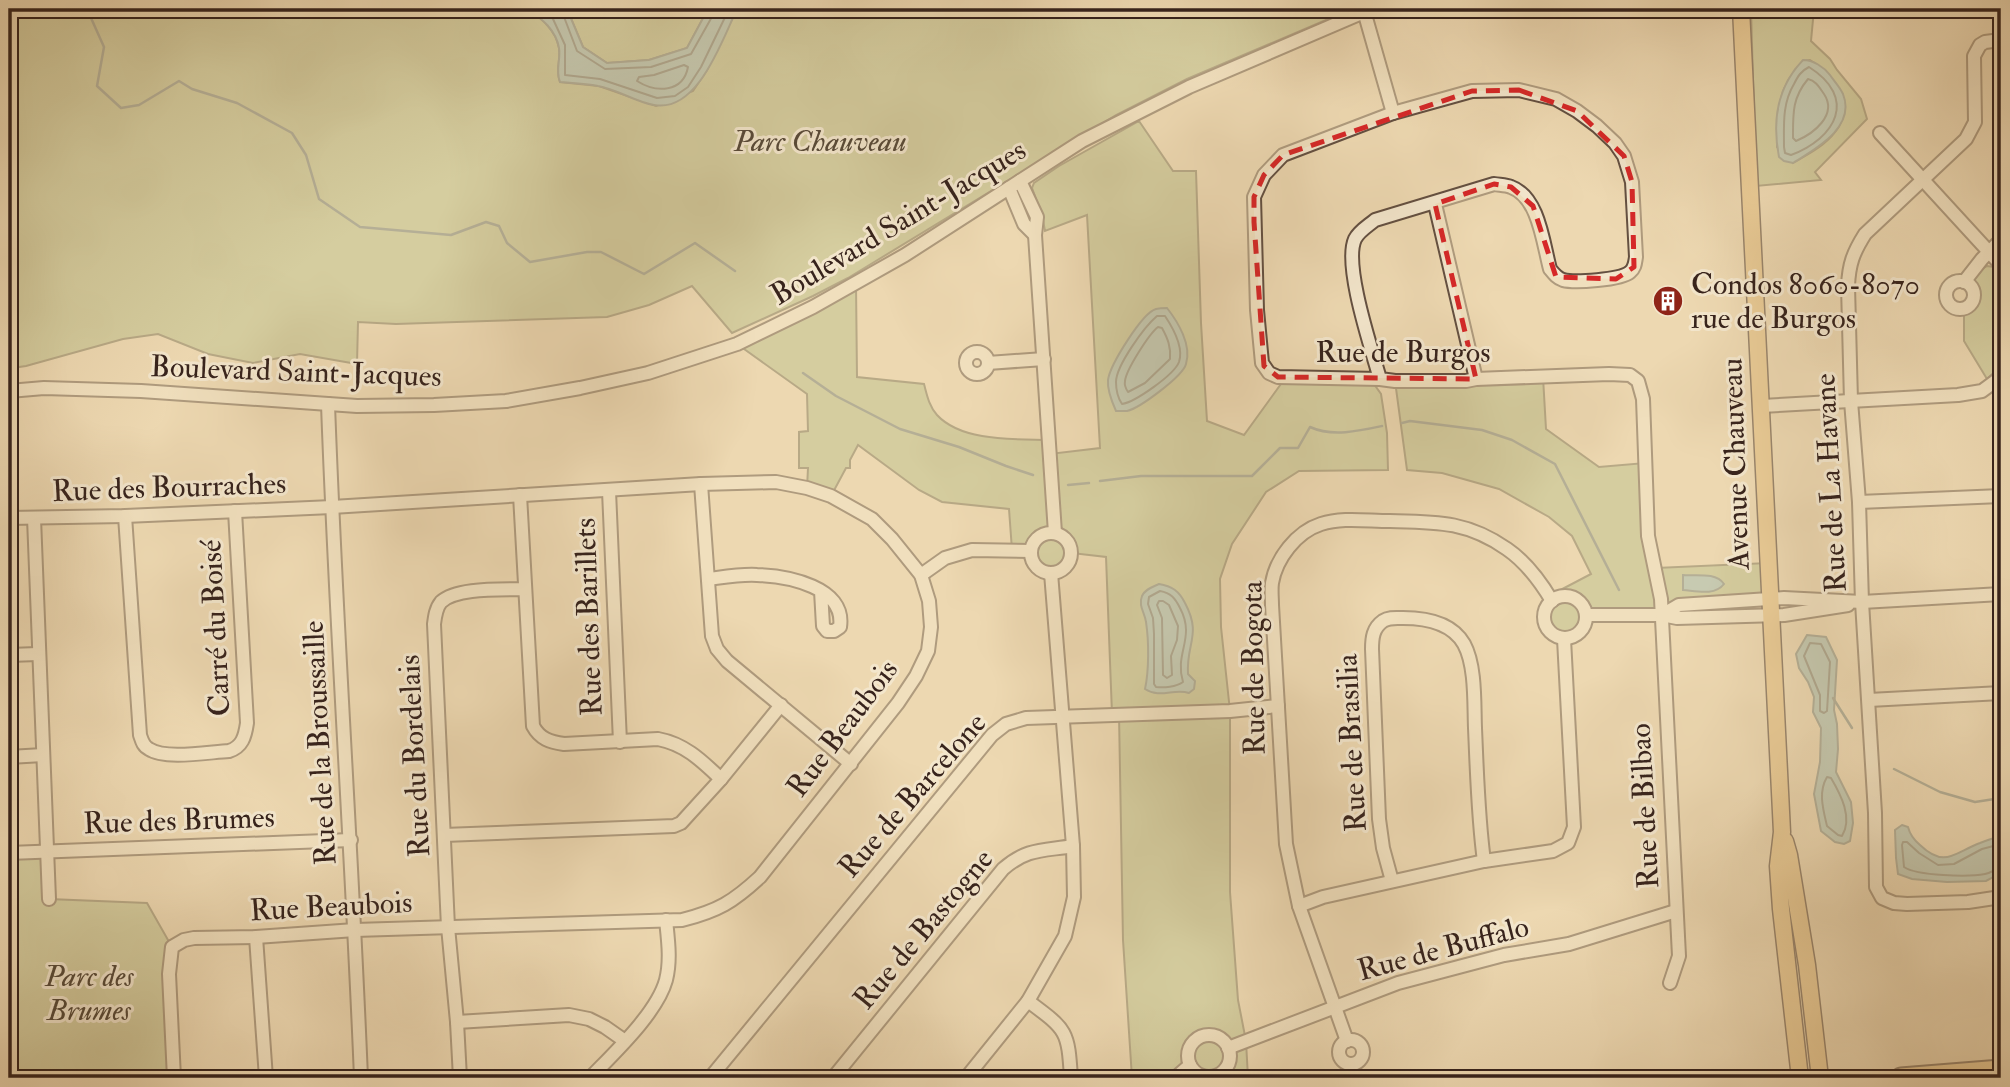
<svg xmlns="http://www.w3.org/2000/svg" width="2010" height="1087" font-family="'IM FELL Double Pica',serif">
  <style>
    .green { fill: #b9be8a; stroke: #787053; stroke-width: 2; fill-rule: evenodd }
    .water { fill: #9ab9b2; stroke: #727d76; stroke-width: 2 }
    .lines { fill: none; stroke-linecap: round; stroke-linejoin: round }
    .shore { stroke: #686e67; stroke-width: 2 }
    .stream { stroke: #727d76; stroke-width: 2.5 }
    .minor-casing { stroke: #645041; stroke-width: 16 }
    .major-casing { stroke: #37231c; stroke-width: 19 }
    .highway-casing { stroke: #37231c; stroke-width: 23 }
    .minor { stroke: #f3e6cc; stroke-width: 12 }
    .major { stroke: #e6bc78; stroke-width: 16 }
    .highway { stroke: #e6bc78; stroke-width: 19 }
    .marked { fill: none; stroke: #d62828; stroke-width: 5; stroke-dasharray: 14 9; stroke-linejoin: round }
    .labels { text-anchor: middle; stroke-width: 6; stroke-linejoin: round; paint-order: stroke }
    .park-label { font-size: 30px; font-style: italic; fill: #584a38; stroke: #f3e6cc }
    .street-label { font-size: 30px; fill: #37231c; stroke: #f3e6cc }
    .poi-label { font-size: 30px; fill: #37231c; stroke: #f3e6cc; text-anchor: start }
  </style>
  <rect width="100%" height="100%" fill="#edd8b1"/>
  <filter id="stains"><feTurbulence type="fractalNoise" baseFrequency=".00286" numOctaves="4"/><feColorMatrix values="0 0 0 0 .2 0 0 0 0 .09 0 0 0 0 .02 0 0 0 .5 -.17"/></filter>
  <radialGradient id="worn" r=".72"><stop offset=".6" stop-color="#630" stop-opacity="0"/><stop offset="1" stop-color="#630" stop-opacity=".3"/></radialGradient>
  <g class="green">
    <path d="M9,9H528C542,19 556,30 559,48C561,60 555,70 560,82L599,86L656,106L693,91L707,70L737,9H1325L1326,20L1187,79L1116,115L848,278L813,296L732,333L692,286L649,305L607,317L396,324L358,322L357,364L300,354L253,363L208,354L158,334L123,339L26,366L12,368L11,342H9Z"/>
    <polygon points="567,9 708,9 687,48 649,60 607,63 583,47"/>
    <path d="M1751,9H1814L1811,41L1830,59L1837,70L1861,99L1867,119L1815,172L1821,180L1756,186ZM1810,60C1845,82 1859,116 1822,145C1813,152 1803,157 1793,163L1777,147C1778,111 1776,89 1803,61Z"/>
    <path d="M1139,121L1173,171H1196L1201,323L1207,421L1244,435L1286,377L1371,380L1381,394L1387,433L1388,470L1299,471L1266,492L1232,544L1220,579L1221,627L1230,711V892L1238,1000L1246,1041L1248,1078H1132L1123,940L1119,714H1112L1106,557L1072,553C1070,557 1070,561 1068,564C1060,577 1040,575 1033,562C1033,562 1031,552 1031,551L1012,550L1009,509L942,502L919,490L858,445L850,460V468H846L831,496L807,488L808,468H799V432L808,431L807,394L737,344L856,284L857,377L924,384C927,395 929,406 937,415C962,442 1015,439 1049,440L1050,454L1100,448L1087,215L1045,231L1042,215L1032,188L1034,183L1059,166Z"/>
    <polygon points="1987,266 1994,267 2001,274 2001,366 1987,379 1964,341 1964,313 1973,309 1978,300 1972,281 1981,269"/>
    <path d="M1543,377L1546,429L1599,467L1645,463L1656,568L1768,563L1769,599L1658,607L1662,615L1586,611C1575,589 1566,600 1549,596L1591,574L1572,536L1549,517L1499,489L1442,473L1407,470L1395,381Z"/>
    <circle cx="1564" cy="617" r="16"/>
    <polygon points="48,850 49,899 147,903 172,947 174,1078 9,1078 9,853"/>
  </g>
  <g class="water">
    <path d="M528,9H567L583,47L607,63L649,60L687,48L708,9H737C722,40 698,113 654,105C635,102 617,89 598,86C585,83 572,83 560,82C555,70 561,60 559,48C556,30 542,19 528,9Z"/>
    <path d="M1803,60C1813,60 1824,67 1830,75C1834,81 1840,87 1843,94C1856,127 1817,148 1793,163L1784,161L1779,157C1772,121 1777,87 1803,60Z"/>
    <path d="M1167,308C1178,322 1192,345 1186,364C1183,376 1140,408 1127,411C1125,411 1117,411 1116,411C1112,402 1107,390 1108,380C1110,365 1142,313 1156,309C1160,308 1164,308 1167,308Z"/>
    <path d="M1683,575C1696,576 1716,572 1724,584C1715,596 1696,591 1683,590Z"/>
    <path d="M1159,584C1172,586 1179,591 1185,603C1202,635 1186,643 1188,674L1195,681L1194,689L1189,693C1174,688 1160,699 1145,689C1149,671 1149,641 1146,622C1145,613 1138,606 1142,596C1145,589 1153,587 1159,584Z"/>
    <polygon points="1807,635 1826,637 1837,660 1834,710 1837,724 1838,749 1836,772 1851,802 1853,823 1850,841 1844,844 1835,842 1821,831 1814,794 1820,762 1821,728 1813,712 1814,697 1808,682 1799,668 1796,654"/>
    <path d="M1902,825L1908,827C1910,835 1914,840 1920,845C1945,869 1955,852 1980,843C1987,840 1994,838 2001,836V873L1986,881L1947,882L1912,879L1898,874L1896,858L1895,830Z"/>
  </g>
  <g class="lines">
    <g class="shore">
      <polyline points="540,9 553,19 565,45 565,75 600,79 657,98 675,96 688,87 701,67 729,9"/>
      <polyline points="561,9 577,51 605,69 651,67 691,54 713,15 714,9"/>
      <path d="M684,65L688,67C683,93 656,93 637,81L639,77L654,75Z"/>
      <path d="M1809,67C1858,98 1836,138 1791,155L1785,153L1784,147C1784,125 1782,104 1794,84C1798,76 1801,71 1809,67Z"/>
      <path d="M1808,79C1816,81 1819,87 1824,94C1838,115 1813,134 1796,141L1793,138C1793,114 1792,98 1808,79Z"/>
      <path d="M1157,316H1165C1173,328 1184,347 1179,362C1174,375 1135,402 1122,404C1118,398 1116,390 1116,382C1116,366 1144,327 1157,316Z"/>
      <path d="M1158,327L1162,328C1168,339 1171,347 1170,359L1145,383L1128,392C1126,389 1124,386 1125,381C1126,370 1149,334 1158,327Z"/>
      <path d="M1160,591C1171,593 1175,598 1180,608C1196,638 1174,653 1183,682C1176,687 1164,688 1156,687L1154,684V634L1153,618L1148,604L1149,597Z"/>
      <polygon points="1159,601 1163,601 1169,605 1178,626 1177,640 1171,656 1172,675 1167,678 1163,675 1162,618 1157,605"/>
      <polygon points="1810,643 1821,644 1830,662 1827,711 1824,713 1820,711 1820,695 1804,656"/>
      <path d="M1827,777L1831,778C1841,795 1853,818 1842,836L1838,835L1827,826C1823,809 1818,792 1827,777Z"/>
      <path d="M2001,844L1982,849L1954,864L1938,865L1919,853L1907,842H1903L1902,845L1904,867C1917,876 1969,877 1985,874C1991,873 1995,869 2001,868"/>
    </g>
    <g class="stream">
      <polyline points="87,9 104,47 97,86 121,108 139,105 179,81 192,89 237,103 292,133 306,155 319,199 360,227 451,235 486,222 499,226 507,243 530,262 587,252 601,252 644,274 695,243 735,271"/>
      <polyline points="803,373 836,396 900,429 959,447 1006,466 1033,475"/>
      <polyline points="1402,423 1410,421 1482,430 1512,440 1555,464 1619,590"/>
      <path d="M1100,481L1141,476H1252L1280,448H1298L1310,427C1332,437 1359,431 1382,426"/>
      <polyline points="1068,485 1089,483"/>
      <polyline points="1833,698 1852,728"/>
      <polyline points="1894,769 1940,792 1975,802 2001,798"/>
    </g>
    <g class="minor-casing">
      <g id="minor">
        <polyline points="1364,11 1393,113"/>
        <path d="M2001,40L1985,42L1980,45L1974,56L1975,122L1966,139L1865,234C1853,253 1849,264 1848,286L1851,401L1859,502L1862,602L1875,813L1876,887L1882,898L1894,903L1907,904L1968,902L2001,897"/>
        <polyline points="1880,133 2001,265"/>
        <polyline points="1020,181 1037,217 1035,235 1055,533"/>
        <polyline points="1009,188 1024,224 1035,235"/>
        <polyline points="1435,204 1476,379"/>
        <circle cx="1960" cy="295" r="14"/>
        <polyline points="1964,282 1982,259 2001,240"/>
        <circle cx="977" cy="363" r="11"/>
        <polyline points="988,363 1044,359"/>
        <path d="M1380,379C1372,350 1343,265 1355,239C1359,231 1368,226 1375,220L1494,184C1499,185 1506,185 1511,187C1539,197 1543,243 1550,269C1554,274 1557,278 1563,280C1574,283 1621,280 1630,272C1635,268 1635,263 1636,257L1632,182L1624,156L1615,143L1597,126L1577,111L1556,99L1519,90L1472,91L1393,113L1283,155L1264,175L1254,197L1257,310L1262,363L1269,373L1278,377L1380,379L1395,381H1466L1476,379L1609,374L1630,375L1638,381L1643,399L1648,536L1661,599L1679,956L1670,983"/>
        <polyline points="9,391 44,388 141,391 357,406 434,405 506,401 580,388 648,373 737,344 813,307 905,255 1082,141 1189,87 1371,9"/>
        <path d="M328,404C336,629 352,853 361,1078"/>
        <polyline points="1762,406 1958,395 1982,391 2001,377"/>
        <polyline points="701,484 712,636 717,649 727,661 851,764"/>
        <polyline points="609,491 620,742"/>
        <path d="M520,495L533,726C540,739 550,742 564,744L658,739C685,744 702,761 721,779"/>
        <polyline points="1859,502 2001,496"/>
        <path d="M125,516L140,735C142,741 143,746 149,749C165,760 209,752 229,751C242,747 245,737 247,723L235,511"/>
        <path d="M9,518L125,516L332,507L701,484L776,482L807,488L831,496L872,519L892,539L921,575L929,601L931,627L928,651L916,676L898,703L760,877C733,902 718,911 682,920L355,930L256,937L194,938L184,940L172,947L169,974L174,1078"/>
        <polyline points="34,518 49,899"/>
        <circle cx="1051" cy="553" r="20"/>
        <polyline points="921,575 945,558 972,550 1031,551"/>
        <path d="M708,579C724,577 741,574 757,575C788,576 846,587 840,627L834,631H827L823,626L821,591"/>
        <circle cx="1565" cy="617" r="21"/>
        <polyline points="1587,615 1662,615 1677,618 1784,615 1848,605"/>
        <polyline points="1662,615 1679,605 1784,598 1862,602 2001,594"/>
        <polyline points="9,655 38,654"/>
        <polyline points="1869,700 2001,693"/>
        <polyline points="9,757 43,755"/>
        <polyline points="444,835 674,826 681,823 721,779 781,705"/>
        <polyline points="9,853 351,840"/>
        <path d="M1392,881L1383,848L1379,819L1372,649C1372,638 1373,628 1383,621C1389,617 1396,618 1403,618C1425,618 1452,623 1464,644C1476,666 1474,704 1475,728C1477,773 1478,817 1484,861"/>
        <polyline points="1299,906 1323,897 1484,861 1553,851 1568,843 1574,827 1564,639"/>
        <polyline points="256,937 266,1078"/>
        <path d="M1028,1001C1067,1030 1068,1030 1071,1078"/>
        <polyline points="457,1022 569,1015 589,1019 605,1027 625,1041"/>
        <circle cx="1209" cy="1056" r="21"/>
        <circle cx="1351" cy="1052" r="12"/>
        <path d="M1347,1041L1299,906L1286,844L1272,605C1272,598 1271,590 1272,583C1276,559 1296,532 1321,524C1342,517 1367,521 1390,521C1436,522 1467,521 1507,549C1526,562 1540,581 1552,601"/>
        <polyline points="1228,1048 1398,983 1504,955 1569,944 1676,911"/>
        <path d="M460,1078L457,1022L448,927L434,624C435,616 436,608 441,602C457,587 503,590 525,589"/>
        <path d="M590,1078C614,1053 657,1013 666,980C671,960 668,940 666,920"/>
        <polyline points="710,1078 992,735 1006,724 1026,718 1230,711 1278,706"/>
        <path d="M833,1078L1003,869C1027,848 1043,851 1073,846"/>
        <polyline points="966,1078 1028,1001 1065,936 1074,897 1073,846 1051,573"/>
        <polyline points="1175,1078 1190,1065"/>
      </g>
    </g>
    <g class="major-casing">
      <g id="major">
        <path d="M1741,9C1757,283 1766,558 1782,832L1778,866L1781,909L1800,1078"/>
        <polyline points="1785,841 1789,855 1807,965 1820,1078"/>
      </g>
    </g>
    <g class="highway-casing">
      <polyline id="highway" points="1901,1078 2001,1070"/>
    </g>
    <use href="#minor" class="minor"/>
    <use href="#major" class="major"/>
    <use href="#highway" class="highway"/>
  </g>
  <path d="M0 0H2010V1087H0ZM1519,90L1577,111L1624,156L1632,182L1634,267L1616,279L1556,277L1533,206L1511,187L1494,184L1435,204L1476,379L1278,377L1264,366L1254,222V197L1264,175L1283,155L1472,91Z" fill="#edd8b1" fill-opacity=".55" fill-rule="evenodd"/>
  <path class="marked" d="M1519,90L1577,111L1624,156L1632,182L1634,267L1616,279L1556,277L1533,206L1511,187L1494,184L1435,204L1476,379L1278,377L1264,366L1254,222V197L1264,175L1283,155L1472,91Z"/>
  <defs>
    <g id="building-disc" transform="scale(1.575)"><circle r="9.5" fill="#8f2418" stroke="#f3e6cc"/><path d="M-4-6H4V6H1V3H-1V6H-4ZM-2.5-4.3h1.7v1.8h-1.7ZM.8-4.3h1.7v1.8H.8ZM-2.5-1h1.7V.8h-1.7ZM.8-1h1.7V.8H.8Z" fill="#fff"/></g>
  </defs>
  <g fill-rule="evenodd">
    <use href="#building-disc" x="1668" y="301"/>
  </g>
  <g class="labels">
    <g class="park-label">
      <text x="820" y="151">Parc Chauveau</text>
      <text x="89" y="986">Parc des<tspan x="89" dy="34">Brumes</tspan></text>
    </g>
    <g class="street-label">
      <text transform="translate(898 222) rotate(-31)" y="10">Boulevard Saint-Jacques</text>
      <text x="1403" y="362">Rue de Burgos</text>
      <text transform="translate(296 371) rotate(2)" y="10">Boulevard Saint-Jacques</text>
      <text transform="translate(1735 464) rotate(-92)" y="10">Avenue Chauveau</text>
      <text transform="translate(1830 483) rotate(-93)" y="10">Rue de La Havane</text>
      <text transform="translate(169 487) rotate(-2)" y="10">Rue des Bourraches</text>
      <text transform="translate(588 617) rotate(-92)" y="10">Rue des Barillets</text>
      <text transform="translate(215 628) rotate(-93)" y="10">Carré du Boisé</text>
      <text transform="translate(1253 668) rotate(-91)" y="10">Rue de Bogota</text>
      <text transform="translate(842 728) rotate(-53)" y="10">Rue Beaubois</text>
      <text transform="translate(319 743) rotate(-93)" y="10">Rue de la Broussaille</text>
      <text transform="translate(1351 743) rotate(-93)" y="10">Rue de Brasilia</text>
      <text transform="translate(414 756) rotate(-93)" y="10">Rue du Bordelais</text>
      <text transform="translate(912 795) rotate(-49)" y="10">Rue de Barcelone</text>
      <text transform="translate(1644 806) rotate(-93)" y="10">Rue de Bilbao</text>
      <text transform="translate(179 820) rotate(-2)" y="10">Rue des Brumes</text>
      <text transform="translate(331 906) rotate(-3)" y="10">Rue Beaubois</text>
      <text transform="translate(923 929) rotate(-50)" y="10">Rue de Bastogne</text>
      <text transform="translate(1443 948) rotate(-15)" y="10">Rue de Buffalo</text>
    </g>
    <g class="poi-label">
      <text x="1691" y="294">Condos 8060-8070<tspan x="1691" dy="34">rue de Burgos</tspan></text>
    </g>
  </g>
  <rect width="2010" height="1087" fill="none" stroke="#edd8b1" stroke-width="35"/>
  <rect x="10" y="10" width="1989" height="1066" fill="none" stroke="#37231c" stroke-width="3.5"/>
  <rect x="18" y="18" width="1975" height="1052" fill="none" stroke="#37231c" stroke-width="2"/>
  <rect width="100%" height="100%" filter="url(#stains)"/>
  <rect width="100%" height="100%" fill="url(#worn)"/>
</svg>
